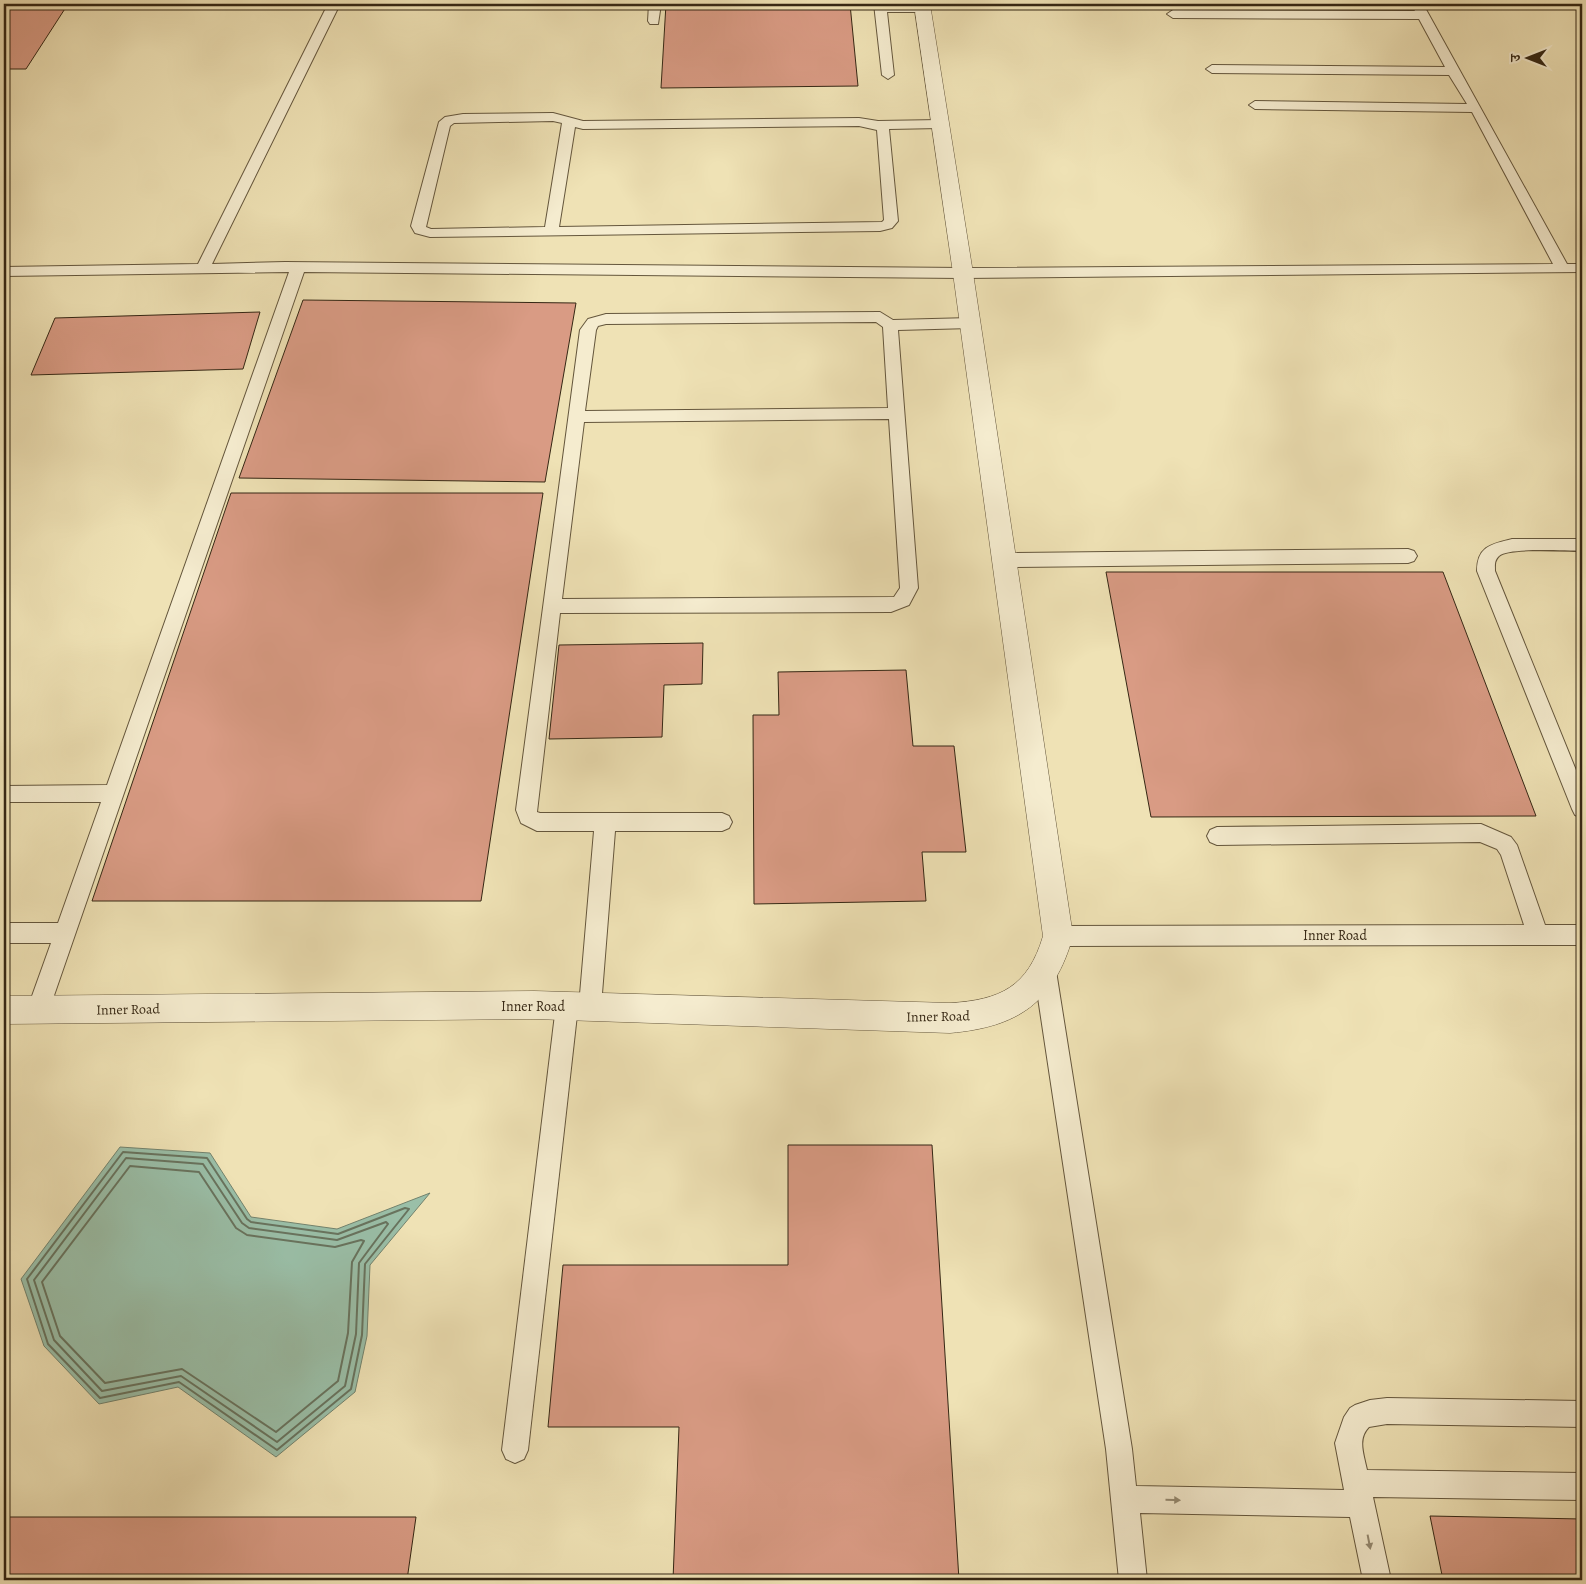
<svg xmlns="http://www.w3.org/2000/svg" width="1586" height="1584" font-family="Alegreya,'Noto Serif Devanagari',serif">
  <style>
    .water { fill: #9abfa8; stroke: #72826d }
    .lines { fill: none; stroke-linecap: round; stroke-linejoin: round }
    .shore { stroke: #68735e; stroke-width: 2 }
    .building { fill: #d99b84; stroke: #352714 }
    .lane-casing { stroke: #64563c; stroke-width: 2 }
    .street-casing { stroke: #64563c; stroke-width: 1 }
    .lane { fill: #f5eccf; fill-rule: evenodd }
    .street { fill: #f5eccf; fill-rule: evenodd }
    .oneway { fill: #958a72 }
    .labels { text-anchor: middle; stroke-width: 4; stroke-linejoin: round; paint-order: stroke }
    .street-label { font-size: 14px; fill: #352714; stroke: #f5eccf }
  </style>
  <rect width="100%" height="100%" fill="#efe2b5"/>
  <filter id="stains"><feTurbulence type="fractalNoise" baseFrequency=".004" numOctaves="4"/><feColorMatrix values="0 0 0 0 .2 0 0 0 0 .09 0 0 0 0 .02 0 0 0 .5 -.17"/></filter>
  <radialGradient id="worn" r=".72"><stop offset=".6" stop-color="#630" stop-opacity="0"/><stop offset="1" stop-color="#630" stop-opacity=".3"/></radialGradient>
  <polygon class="water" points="120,1147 210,1153 251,1217 337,1229 430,1193 370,1265 367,1336 355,1392 276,1457 178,1387 99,1404 44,1346 21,1279"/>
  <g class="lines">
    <g class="shore">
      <polygon points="123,1152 207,1158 247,1219 251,1222 338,1234 405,1208 409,1209 365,1264 362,1335 351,1389 277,1450 179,1382 100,1398 48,1344 27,1279"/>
      <polygon points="126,1158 203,1164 242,1223 249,1228 337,1240 386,1222 388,1224 359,1263 356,1334 345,1386 277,1442 181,1376 102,1391 54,1340 34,1280"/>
      <polygon points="130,1166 199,1172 236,1228 247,1235 335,1247 361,1240 364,1241 352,1262 348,1333 338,1381 276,1432 182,1369 105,1383 60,1336 42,1282"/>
    </g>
  </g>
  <g class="building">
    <polygon points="4,4 68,4 26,69 4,69"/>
    <polygon points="666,4 850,4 858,86 661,88"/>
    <polygon points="303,300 576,303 545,482 239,478"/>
    <polygon points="260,312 243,369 31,375 55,318"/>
    <polygon points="231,493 543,493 481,901 92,901"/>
    <polygon points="1106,572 1443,572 1536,816 1151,817"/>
    <polygon points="703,643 702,684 664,685 662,737 549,739 559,645"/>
    <polygon points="906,670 913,746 954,746 966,852 922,852 926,901 754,904 753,715 779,715 778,672"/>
    <polygon points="788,1145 932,1145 959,1580 673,1580 679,1427 548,1427 563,1265 788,1265"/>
    <polygon points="1430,1516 1582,1519 1582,1580 1443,1580"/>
    <polygon points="4,1517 416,1517 407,1580 4,1580"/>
  </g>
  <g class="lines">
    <g class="lane-casing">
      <g id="lane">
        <polygon points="328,4 340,4 212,264 285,262 963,268 1553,264 1472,112 1255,109 1249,105 1255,101 1467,104 1449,75 1212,73 1206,69 1212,65 1445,67 1419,19 1173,18 1167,14 1173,10 1415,11 1411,4 1423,4 1567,264 1582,264 1582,272 963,278 304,272 49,1010 46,1017 38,1020 30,1017 27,1010 51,943 4,943 4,923 58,923 101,802 4,802 4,786 107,785 289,272 4,276 4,267 198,264"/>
        <polygon points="649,4 661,4 658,24 650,24 648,21"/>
        <polygon points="874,4 922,4 928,8 922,12 887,12 894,75 888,79 882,75"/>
        <path d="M553,113L583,121L859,118L878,121L940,120L947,124L940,128L889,129L898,221L892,228L880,231L430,237L415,233L411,226L439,122L445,117L463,114ZM553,121L562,123L545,227L431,229L426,227L450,126L454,123ZM859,126L877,130L884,220L882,222L559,227L575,127L583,129Z"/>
        <path d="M880,312L893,320L971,318L976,320L979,323L976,326L971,328L898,330L918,588L909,605L891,612L560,613L537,812L540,813H722L729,816L732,822L729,828L722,831H615L601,1006L598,1013L590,1016L582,1013L579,1006L594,831H537L521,823L516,810L580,330L588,319L606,314ZM876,322L883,327L888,408L585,411L596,330L598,326L606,324ZM889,419L900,588L894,597L562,599L584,422Z"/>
        <path d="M1512,539H1582V551C1566,551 1509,547 1499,556C1494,561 1495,565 1495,571L1582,785V818L1575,815L1572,809L1477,571C1477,546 1492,544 1512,539Z"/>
        <polygon points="1408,549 1414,551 1417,556 1414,561 1408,563 1004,567 998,565 995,560 998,555 1004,553"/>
        <polygon points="1481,824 1511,837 1517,845 1545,925 1582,925 1582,945 1058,946 1050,943 1047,936 1050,929 1058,926 1524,925 1501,855 1497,849 1480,842 1217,845 1210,842 1207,836 1210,830 1217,827"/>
        <path d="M1045,961L1053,964L1056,971L1132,1449L1136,1486L1344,1490L1335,1443L1344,1417L1350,1408L1355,1405L1370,1400L1387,1398L1582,1401V1427L1387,1424L1369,1427C1357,1439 1364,1455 1367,1470L1582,1473V1500L1373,1497L1391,1580H1363L1350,1517L1140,1513L1147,1580H1119L1106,1449L1034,971L1037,964Z"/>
        <polygon points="567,996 575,999 578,1006 528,1450 524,1459 515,1463 506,1459 502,1450 556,1006 559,999"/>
      </g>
    </g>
    <g class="street-casing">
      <path id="street" d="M914,4H930L973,273L1073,936C1054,1003 1018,1027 950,1033L534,1019L4,1024V996L534,991L950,1003C1000,1000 1028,987 1043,936L953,273Z"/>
    </g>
    <use href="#lane" class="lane"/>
    <use href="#street" class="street"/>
  </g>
  <defs><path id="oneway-solid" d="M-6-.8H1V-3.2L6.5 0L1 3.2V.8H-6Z" transform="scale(1.25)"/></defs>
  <g class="oneway">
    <use href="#oneway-solid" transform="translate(1173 1500) rotate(1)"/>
    <use href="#oneway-solid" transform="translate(1369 1542) rotate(79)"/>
  </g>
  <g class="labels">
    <g class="street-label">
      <text x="1335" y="940">Inner Road</text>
      <text x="533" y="1011">Inner Road</text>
      <text transform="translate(128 1009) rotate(-1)" y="5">Inner Road</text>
      <text transform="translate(938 1016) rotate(-1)" y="5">Inner Road</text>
    </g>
  </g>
  <rect width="1586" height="1584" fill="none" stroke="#efe2b5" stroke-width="20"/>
  <rect x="5" y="5" width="1576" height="1574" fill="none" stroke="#352714" stroke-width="2.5"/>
  <rect x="10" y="10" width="1566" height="1564" fill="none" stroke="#352714"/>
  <g transform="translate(1528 58) rotate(270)" stroke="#f5eccf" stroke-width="4" paint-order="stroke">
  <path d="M0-4L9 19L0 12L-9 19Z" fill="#352714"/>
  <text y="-8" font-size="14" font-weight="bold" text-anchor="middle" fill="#352714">उ</text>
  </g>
  <rect width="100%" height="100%" filter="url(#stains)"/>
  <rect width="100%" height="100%" fill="url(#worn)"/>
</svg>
